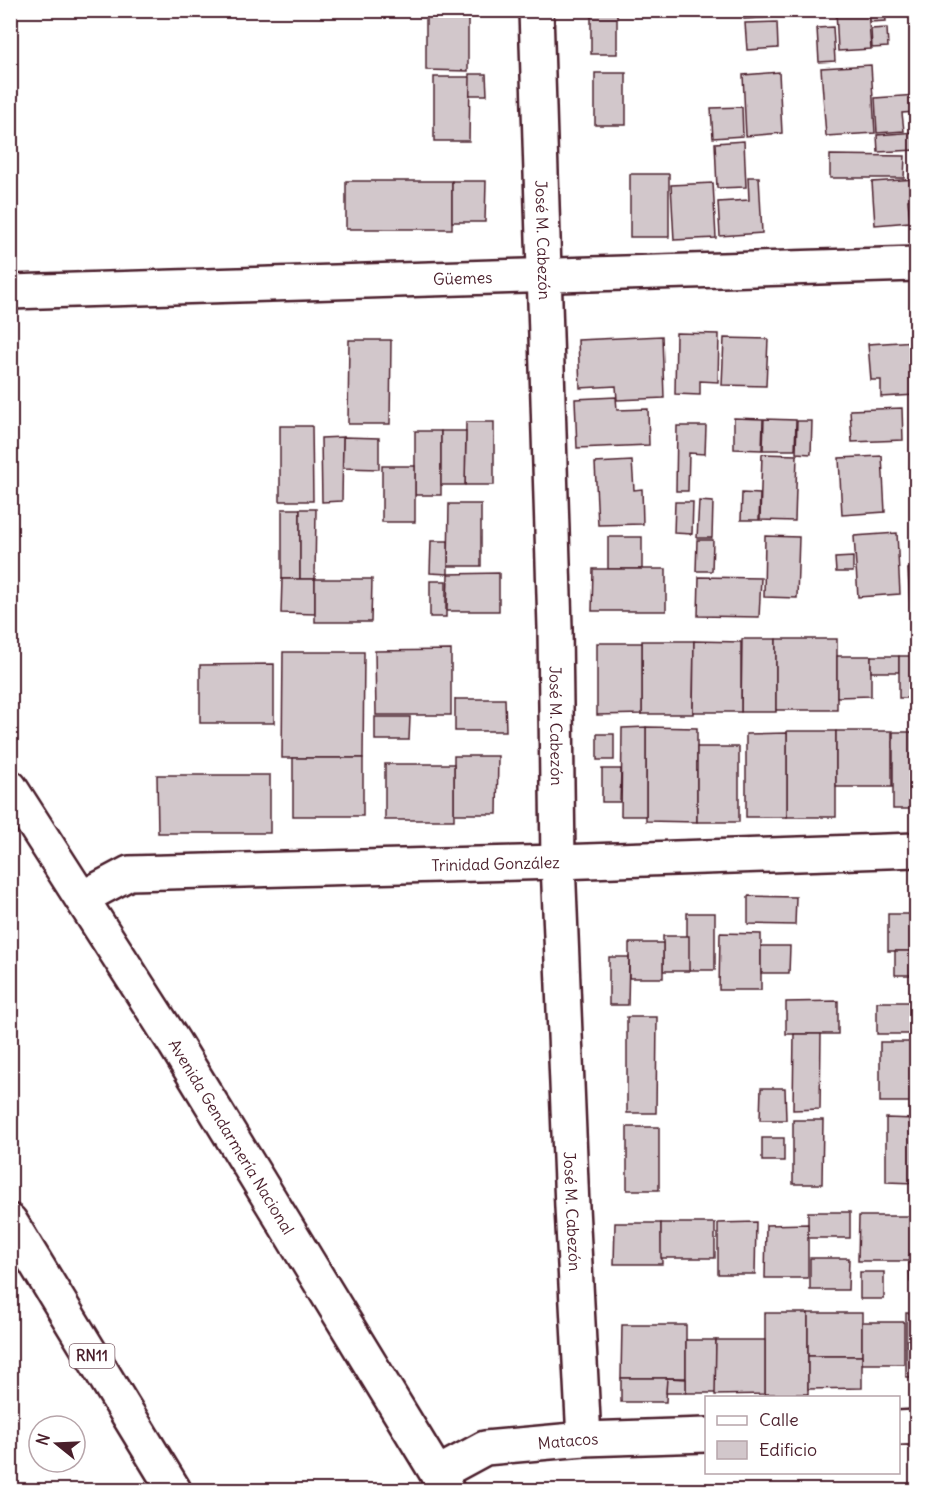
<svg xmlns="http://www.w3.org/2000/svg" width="927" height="1501" font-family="Delius,sans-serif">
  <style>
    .building { fill: #d2c7cb; stroke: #4a1f2b; stroke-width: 1.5 }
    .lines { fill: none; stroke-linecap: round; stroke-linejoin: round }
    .street-casing { stroke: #4a1f2b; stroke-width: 38 }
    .secondary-casing { stroke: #4a1f2b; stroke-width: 38 }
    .highway-casing { stroke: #4a1f2b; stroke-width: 38 }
    .street { stroke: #fff; stroke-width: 33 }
    .secondary { stroke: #fff; stroke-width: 33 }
    .highway { stroke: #fff; stroke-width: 33 }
    .labels { text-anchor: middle; stroke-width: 6; stroke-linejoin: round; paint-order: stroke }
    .shield { fill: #fff; stroke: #80626b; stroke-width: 1.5 }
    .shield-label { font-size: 15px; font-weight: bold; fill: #4a1f2b }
    .street-label { font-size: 16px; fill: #4a1f2b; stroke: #fff }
  </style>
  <rect width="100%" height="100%" fill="#fff"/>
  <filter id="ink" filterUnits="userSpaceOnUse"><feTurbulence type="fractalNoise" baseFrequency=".0167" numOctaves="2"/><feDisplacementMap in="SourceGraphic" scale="12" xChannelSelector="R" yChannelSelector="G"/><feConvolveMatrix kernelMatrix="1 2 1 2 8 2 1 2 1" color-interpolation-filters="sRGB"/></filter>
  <g filter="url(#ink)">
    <g class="building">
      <polygon points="426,10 468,10 468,71 426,70"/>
      <rect x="591" y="10" width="26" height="44"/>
      <polygon points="744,10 778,10 778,17 744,19"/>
      <polygon points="836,10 868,10 871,49 838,51"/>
      <polygon points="870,10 885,10 886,21 870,22"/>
      <polygon points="777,22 778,48 747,50 745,23"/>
      <polygon points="833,27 835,61 819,62 817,28"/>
      <polygon points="887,28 888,47 872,48 871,29"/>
      <polygon points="871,65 875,133 826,136 821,68"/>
      <polygon points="779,72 782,133 746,136 743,75"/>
      <rect x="595" y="73" width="31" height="52"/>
      <polygon points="469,74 486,74 487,95 469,95"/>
      <polygon points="434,77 470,77 469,141 434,141"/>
      <polygon points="916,95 916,112 902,113 904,131 877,133 875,98"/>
      <polygon points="742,107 743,136 713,138 711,108"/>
      <polygon points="916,132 916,150 878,152 877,135"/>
      <polygon points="744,141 746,187 717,188 715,143"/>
      <polygon points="830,155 905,156 904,178 830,178"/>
      <rect x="630" y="174" width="39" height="63"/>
      <polygon points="748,177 759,177 762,233 720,236 718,202 749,200"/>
      <polygon points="916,179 916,199 908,200 910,222 875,225 872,182"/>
      <rect x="346" y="181" width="106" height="48"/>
      <polygon points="452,181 486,181 485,222 452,222"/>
      <polygon points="713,183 716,238 674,240 671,185"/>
      <polygon points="909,206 916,206 916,226 911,226"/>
      <polygon points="676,333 719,334 718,382 700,381 700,395 675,394"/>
      <polygon points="662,336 664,398 617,400 616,386 580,388 578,340"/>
      <polygon points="724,338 768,339 766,386 722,385"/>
      <polygon points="349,340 391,340 390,424 348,424"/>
      <polygon points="916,341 916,395 881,397 881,380 871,380 868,344"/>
      <polygon points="616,397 617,410 648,409 649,445 577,448 575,399"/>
      <polygon points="902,408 903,440 852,442 850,410"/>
      <polygon points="734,418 763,419 762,450 734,449"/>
      <polygon points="764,419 796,420 795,450 763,450"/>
      <polygon points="797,421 812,421 811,454 796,453"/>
      <polygon points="466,422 494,422 494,485 465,485"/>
      <polygon points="280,426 312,426 313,501 280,501"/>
      <polygon points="677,426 706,426 705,454 689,453 688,491 676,491"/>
      <rect x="415" y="431" width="26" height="64"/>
      <polygon points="441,431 466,431 465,485 441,485"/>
      <polygon points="343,437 379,438 379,469 342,468"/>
      <polygon points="343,437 342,501 322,502 321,438"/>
      <polygon points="762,454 797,455 795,521 760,520"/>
      <polygon points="882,456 885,512 842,515 839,458"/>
      <polygon points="632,461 634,490 642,489 643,524 598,525 595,463"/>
      <rect x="382" y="466" width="33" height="56"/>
      <polygon points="742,493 760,494 759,520 741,520"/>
      <polygon points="699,501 713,502 712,538 697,538"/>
      <polygon points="675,502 693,502 692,534 674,533"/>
      <polygon points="449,504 481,504 481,566 448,566"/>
      <rect x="282" y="509" width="18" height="70"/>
      <polygon points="300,509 316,509 315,579 300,579"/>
      <polygon points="897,533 900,594 858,597 854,536"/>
      <polygon points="765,536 799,537 797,598 764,597"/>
      <rect x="608" y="537" width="34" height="32"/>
      <polygon points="697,540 713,540 712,571 696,571"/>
      <polygon points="431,541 448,541 448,574 430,573"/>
      <polygon points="853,557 853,572 836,572 835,558"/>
      <polygon points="916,568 916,606 910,607 908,569"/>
      <polygon points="593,569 666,569 666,611 592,611"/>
      <polygon points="499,573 499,611 447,611 448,574"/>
      <polygon points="699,577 761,578 759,617 698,616"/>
      <polygon points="282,579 315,579 315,614 281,613"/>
      <polygon points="315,579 372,579 371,622 315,622"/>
      <rect x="430" y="581" width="16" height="36"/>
      <polygon points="742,639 776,639 776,712 741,712"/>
      <rect x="776" y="639" width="61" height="71"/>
      <polygon points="642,641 694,641 693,714 642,714"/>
      <polygon points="694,641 741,642 741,712 693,712"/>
      <polygon points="597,643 642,643 642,714 597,715"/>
      <polygon points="451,650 451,715 376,715 375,651"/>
      <polygon points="283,652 364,652 363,758 282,758"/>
      <polygon points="837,656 871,656 871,696 837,697"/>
      <rect x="871" y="656" width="28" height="16"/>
      <rect x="899" y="656" width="17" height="42"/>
      <polygon points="274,664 274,723 200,723 200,665"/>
      <polygon points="455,699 505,699 506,731 455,731"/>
      <polygon points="375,717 410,717 409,740 375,740"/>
      <polygon points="646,727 697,728 697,822 646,821"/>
      <polygon points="646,727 646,816 621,816 622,728"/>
      <rect x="787" y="731" width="49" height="86"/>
      <rect x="836" y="731" width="56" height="56"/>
      <rect x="893" y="732" width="23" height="77"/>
      <polygon points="787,733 787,817 746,817 746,734"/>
      <rect x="597" y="734" width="17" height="26"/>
      <rect x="697" y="747" width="42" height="75"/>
      <polygon points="454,756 498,756 497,814 454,814"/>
      <rect x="293" y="758" width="70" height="58"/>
      <rect x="385" y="764" width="69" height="56"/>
      <polygon points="602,769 621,769 620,802 602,802"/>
      <polygon points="157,775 270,775 270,833 158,833"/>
      <polygon points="748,896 796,897 795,925 748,924"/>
      <rect x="687" y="913" width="28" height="57"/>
      <rect x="888" y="914" width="28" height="37"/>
      <polygon points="720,933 761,934 761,990 719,990"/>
      <rect x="663" y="936" width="26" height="35"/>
      <rect x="629" y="943" width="34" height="35"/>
      <polygon points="761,946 790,946 789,973 761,973"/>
      <rect x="895" y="951" width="21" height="24"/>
      <polygon points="609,957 629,957 628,1005 609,1005"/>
      <polygon points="838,1001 838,1034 786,1034 786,1002"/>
      <rect x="877" y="1002" width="37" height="32"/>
      <polygon points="627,1017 657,1017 656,1113 627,1113"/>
      <polygon points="794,1034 821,1034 820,1109 793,1110"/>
      <rect x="880" y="1042" width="36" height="60"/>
      <polygon points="761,1088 785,1088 786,1120 760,1120"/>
      <polygon points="886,1118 916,1119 916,1183 886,1182"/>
      <polygon points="793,1120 823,1120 822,1184 793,1184"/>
      <rect x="627" y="1127" width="32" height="63"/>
      <rect x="762" y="1138" width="22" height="23"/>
      <rect x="808" y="1212" width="42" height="26"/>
      <polygon points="859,1216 911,1216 910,1261 858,1261"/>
      <polygon points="756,1222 755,1274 718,1274 718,1223"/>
      <polygon points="615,1223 661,1223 662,1264 614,1264"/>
      <rect x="661" y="1223" width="54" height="35"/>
      <polygon points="808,1224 808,1278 765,1278 766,1225"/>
      <polygon points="909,1257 916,1257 916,1282 910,1282"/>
      <polygon points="810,1258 849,1258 848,1290 810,1290"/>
      <rect x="860" y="1272" width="24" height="27"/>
      <rect x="765" y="1313" width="43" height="81"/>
      <rect x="808" y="1313" width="54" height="43"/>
      <rect x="906" y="1313" width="10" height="64"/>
      <rect x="862" y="1322" width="42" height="42"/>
      <polygon points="622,1325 686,1325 686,1378 621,1378"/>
      <rect x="686" y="1340" width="30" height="53"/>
      <polygon points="716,1340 765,1340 765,1394 715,1395"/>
      <polygon points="808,1356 862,1356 862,1388 808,1389"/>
      <polygon points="621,1378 667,1378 666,1402 621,1402"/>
      <polygon points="667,1378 686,1379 686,1393 666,1393"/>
    </g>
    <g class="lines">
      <g class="street-casing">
        <g id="street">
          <path id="s1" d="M536,10L555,628L558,862L572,1207L584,1439"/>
          <path id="s2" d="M10,292L916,264"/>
          <path id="s3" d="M82,898L129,873L558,862L916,850"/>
          <polyline points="898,1428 916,1427"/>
          <path id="s4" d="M437,1474L485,1448L584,1439L706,1435"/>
        </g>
      </g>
      <g class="secondary-casing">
        <g id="secondary">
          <path id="s5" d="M10,787L175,1044L447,1490"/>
        </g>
      </g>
      <g class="highway-casing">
        <polyline id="highway" points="10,1221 174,1490"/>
      </g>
      <use href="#street" class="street"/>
      <use href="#secondary" class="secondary"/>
      <use href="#highway" class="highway"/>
    </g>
  </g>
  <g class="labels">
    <rect class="shield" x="69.5" y="1344" width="45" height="24" rx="4.5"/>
    <g class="shield-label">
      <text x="92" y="1361">RN11</text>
    </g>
    <g class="street-label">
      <text dy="6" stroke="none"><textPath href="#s1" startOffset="230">José M. Cabezón</textPath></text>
      <text dy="6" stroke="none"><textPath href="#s2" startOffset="453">Güemes</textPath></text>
      <text dy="6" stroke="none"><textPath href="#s1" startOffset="716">José M. Cabezón</textPath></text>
      <text dy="6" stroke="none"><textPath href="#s3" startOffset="420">Trinidad González</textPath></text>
      <text dy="6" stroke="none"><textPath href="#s5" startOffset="414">Avenida Gendarmería Nacional</textPath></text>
      <text dy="6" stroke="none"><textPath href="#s1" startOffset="1202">José M. Cabezón</textPath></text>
      <text dy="6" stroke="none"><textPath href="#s4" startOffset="138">Matacos</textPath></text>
    </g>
  </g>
  <rect width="927" height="1501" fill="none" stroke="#fff" stroke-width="36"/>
  <rect x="18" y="18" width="891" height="1465" fill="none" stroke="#4a1f2b" stroke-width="2" filter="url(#ink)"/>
  <rect x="705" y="1396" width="195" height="78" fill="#ffffff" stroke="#b7a5aa" stroke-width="1.5"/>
  <rect x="717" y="1416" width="30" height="9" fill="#ffffff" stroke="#b7a5aa" stroke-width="1.5"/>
  <text x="759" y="1426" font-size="18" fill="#4a1f2b">Calle</text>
  <rect x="717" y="1441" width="30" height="18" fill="#d2c7cb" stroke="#b7a5aa" stroke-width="1.5"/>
  <text x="759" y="1456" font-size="18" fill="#4a1f2b">Edificio</text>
  <g transform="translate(57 1444) rotate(288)"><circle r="28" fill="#ffffff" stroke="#b7a5aa" stroke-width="1.5"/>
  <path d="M0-4.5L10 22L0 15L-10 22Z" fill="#4a1f2b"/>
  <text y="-9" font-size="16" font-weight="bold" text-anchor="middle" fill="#4a1f2b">N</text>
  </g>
</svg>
